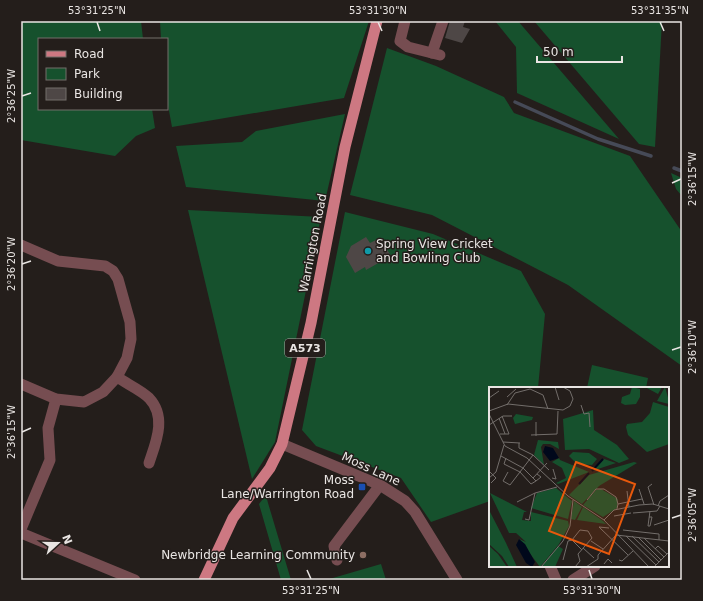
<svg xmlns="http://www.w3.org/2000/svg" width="703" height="601" font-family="'DejaVu Sans',sans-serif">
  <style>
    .green { fill: #16512d }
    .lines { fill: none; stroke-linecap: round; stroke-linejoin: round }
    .stream { stroke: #464a57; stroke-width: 3.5 }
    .building { fill: #4e4746 }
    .minor { stroke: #764d51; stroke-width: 11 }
    .tertiary { stroke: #764d51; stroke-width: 11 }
    .primary { stroke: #cd7882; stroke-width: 11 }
    .ticks { fill: none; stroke: #e9e5e3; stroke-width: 1.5 }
    .culture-dot { fill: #0f9aa8; stroke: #241e1b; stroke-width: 1.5 }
    .transit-dot { fill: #1a4fb4; stroke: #241e1b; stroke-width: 1.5 }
    .education-dot { fill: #8d6e63; stroke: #241e1b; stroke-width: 1.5 }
    .labels { text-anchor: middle; stroke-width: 3; stroke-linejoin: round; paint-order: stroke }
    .shield { fill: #241e1b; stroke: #aea9a7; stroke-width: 1 }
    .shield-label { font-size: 11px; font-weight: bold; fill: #e9e5e3 }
    .street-label { font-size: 12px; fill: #e9e5e3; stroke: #241e1b }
    .poi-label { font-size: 12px; fill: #e9e5e3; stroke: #241e1b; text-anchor: end }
    .inset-river { fill: none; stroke: #00081b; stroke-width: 2 }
    .inset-road { fill: none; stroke: #736e6b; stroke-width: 1 }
    .view { fill: #e8590c; fill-opacity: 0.15; stroke: #e8590c; stroke-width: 2 }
    .inset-edge { fill: none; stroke: #e9e5e3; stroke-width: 2 }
    .neatline { fill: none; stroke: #e9e5e3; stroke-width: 1.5 }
    .ticks-label { font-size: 10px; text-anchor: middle; fill: #e9e5e3 }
  </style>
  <rect width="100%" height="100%" fill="#241e1b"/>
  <g class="green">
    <polygon points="21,21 141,21 143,39 39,39 39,109 152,109 155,128 136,136 115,156 21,140"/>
    <polygon points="160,21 369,21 344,98 172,127 167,100 167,39 161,39"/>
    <polygon points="495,21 518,21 619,139 517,93 516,47"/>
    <polygon points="534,21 662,21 655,147 639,144"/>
    <polygon points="387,48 436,66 504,97 514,113 630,156 682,232 682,366 568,285 432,215 350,195"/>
    <polygon points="345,114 325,201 186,187 176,146 242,142 256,131"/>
    <polygon points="671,173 682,178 682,196 676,189"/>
    <polygon points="188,210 321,217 275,442 252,479"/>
    <polygon points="345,212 433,234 521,271 545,314 538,388 490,388 490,501 431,522 401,478 316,446 302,430"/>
    <polygon points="592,365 648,378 646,388 587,388"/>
    <polygon points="266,495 268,503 291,580 281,580 259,504"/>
    <polygon points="381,564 386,580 326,580"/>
  </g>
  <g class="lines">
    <g class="stream">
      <polyline points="515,102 598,139 651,156"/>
      <polyline points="674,168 682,171"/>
    </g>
  </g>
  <g class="building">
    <polygon points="450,21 465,21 463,27 470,29 462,43 445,38"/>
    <polygon points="366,237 370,243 378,239 381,245 383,243 391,256 366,270 365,267 355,273 346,257 351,246"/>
  </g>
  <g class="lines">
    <g class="minor">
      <polyline points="405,21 400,41 408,47 440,55"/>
      <polyline points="432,53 443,21"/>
      <polyline points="21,245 58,261 105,266 113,271 118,279 130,322 131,339 127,358 117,377 103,392 84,402 56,399 21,384"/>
      <path d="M117,377C127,384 141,390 149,398C167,417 156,442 149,463"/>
      <polyline points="21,529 50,460 48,428 56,399"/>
      <polyline points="21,533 135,580"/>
      <polyline points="337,560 334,546 380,485"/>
      <polyline points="550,566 556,580"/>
      <polyline points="573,580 595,566"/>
    </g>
    <polyline class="tertiary" points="282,444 380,485 405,501 415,512 457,580"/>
    <polyline class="primary" points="204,580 233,518 270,468 282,444 311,323 345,147 377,21"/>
  </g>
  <path class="ticks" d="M97,22L100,31M378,22L382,31M660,22L664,31M22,96L31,93M672,183L681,179M22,264L31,261M672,350L681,347M22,432L31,428M672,518L681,515M307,570L311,579M589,570L592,579"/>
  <circle class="culture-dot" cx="368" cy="251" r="4"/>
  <rect class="transit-dot" x="358" y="483" width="8" height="8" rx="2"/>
  <circle class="education-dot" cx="363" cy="555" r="4"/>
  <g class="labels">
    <rect class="shield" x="285" y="339" width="40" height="18" rx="3"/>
    <g class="shield-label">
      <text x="305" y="352">A573</text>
    </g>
    <g class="street-label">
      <text transform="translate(313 243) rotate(-79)" y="4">Warrington Road</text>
      <text transform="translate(371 469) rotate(25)" y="4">Moss Lane</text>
    </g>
    <g class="poi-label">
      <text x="376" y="248" text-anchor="start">Spring View Cricket<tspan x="376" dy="14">and Bowling Club</tspan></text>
      <text x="354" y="484">Moss<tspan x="354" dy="14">Lane/Warrington Road</tspan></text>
      <text x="355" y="559">Newbridge Learning Community</text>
    </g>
  </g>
  <g transform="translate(489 387)">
    <rect width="180" height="180" fill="#241e1b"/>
    <path d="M143,0L151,2V10L147,17L136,18L132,16L133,10L141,7ZM156,0H173L169,7ZM176,0L180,14V17L168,14ZM164,15L180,20V57L158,65L139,48L137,40L138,37L153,35L161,26ZM104,23L105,43L128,58L140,72L130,76L100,62L76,63L74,32ZM27,27L44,30L43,33L26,37L24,31ZM49,53L69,55L70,62L61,57H54L52,60L55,78L45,68ZM84,65L100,66L108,72L103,78L88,77L80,69ZM70,71L71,73L100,85L69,97L67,96L77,91L73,81L63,75ZM115,72L127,76L103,84ZM145,75L148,76L110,99L93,117L80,108L100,88ZM67,101L83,114L79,132L42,121L48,106ZM112,102L129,112L128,121L114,130L94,118L107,103ZM1,106L38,125H35L33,133L42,134V125L79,134L80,139L70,157L51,180L30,152L37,155L27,146H20ZM85,114L93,120L86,133L82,132ZM94,120L114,134L117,137L88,133ZM0,123L17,156L28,180H20L13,169L0,157ZM0,159L9,167L18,180H0ZM69,159L74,162L66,180H52Z" fill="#16512d"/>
    <path d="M56,59L64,61L70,71L61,74L54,65ZM30,152L36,157L46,175L43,180L37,176L27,158Z" fill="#00081b"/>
    <path class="inset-river" d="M103,84L114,72M90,97L100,86"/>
    <path class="inset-road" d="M66,0L70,13M18,10L27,2M0,11L10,4M18,18L26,6L41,2L54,8L59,22M92,18L95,27L100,26L101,40M0,24L19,17L74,23L81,19L84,12L81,4L74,0M0,27L16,59L38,71L79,109L115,133L160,180M10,31L16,47M47,35V49M0,38L14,29H23M11,47H20L13,29M42,48L68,47L69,24M14,55L31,56M44,68L60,83M12,69L34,81L47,94L52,90L48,87M17,71L15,77L31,85L42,97L47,94M0,84L7,91L2,96M19,85L14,94L21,98L44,68L30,61V56M0,91L7,85L15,58M44,91L58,76M63,91L67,92L64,82M163,97L159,100L165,118M150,102L155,117M138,104L140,120M98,113L107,102H115L127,110L129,117M28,115L46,106M169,119L171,114L180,108M128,122L129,117L153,112M144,126L168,124L171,119M125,129L142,126M160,130H163L161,139H159L161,124M36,132L40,133L46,106L68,100M115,133L125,123L150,118L164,117L180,122M165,138L180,133M120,141L110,140L139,168M134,143L170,147V153M137,149L167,178M143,149L170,175M149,150L172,173M155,151L175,170M83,153L93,163M102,154L114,162M94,161L105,171M166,162L169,159L178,167M74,173L79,154L83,153L91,143L99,144L103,151L89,167L91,174L86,180M130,173L133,174L144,164M115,177L119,172L123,176M52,180L74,154L81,139L84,113M97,180L109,172V168L127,148L180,154M165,180L180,165"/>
    <path class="view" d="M87,75L146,97L120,167L60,144Z"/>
    <rect width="180" height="180" class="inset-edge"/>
  </g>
  <rect width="703" height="601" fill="none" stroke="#241e1b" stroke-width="44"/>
  <rect x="38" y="38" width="130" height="72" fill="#241e1b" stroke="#736e6b"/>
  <rect x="46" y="51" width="20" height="6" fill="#cd7882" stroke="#736e6b"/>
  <text x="74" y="58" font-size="12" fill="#e9e5e3">Road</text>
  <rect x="46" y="68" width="20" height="12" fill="#16512d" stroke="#736e6b"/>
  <text x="74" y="78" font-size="12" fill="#e9e5e3">Park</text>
  <rect x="46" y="88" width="20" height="12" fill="#4e4746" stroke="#736e6b"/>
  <text x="74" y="98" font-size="12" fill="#e9e5e3">Building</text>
  <g transform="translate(58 543) rotate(69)" stroke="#241e1b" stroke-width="3" paint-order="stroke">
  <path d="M0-3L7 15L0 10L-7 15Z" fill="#e9e5e3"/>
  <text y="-6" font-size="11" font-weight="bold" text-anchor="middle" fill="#e9e5e3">N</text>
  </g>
  <path d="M537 56v6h85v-6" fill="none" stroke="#e9e5e3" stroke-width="2"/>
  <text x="543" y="56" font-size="12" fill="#e9e5e3" stroke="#241e1b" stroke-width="3" paint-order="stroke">50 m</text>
  <rect x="22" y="22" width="659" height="557" class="neatline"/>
  <g class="ticks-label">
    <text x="97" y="14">53°31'25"N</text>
    <text x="378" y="14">53°31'30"N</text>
    <text x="660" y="14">53°31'35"N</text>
    <text transform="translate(11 96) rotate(-90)" y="4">2°36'25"W</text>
    <text transform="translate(692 179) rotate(-90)" y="4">2°36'15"W</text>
    <text transform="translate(11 264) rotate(-90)" y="4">2°36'20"W</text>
    <text transform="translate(692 347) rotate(-90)" y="4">2°36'10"W</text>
    <text transform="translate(11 432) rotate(-90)" y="4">2°36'15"W</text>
    <text transform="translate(692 515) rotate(-90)" y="4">2°36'05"W</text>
    <text x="311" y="594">53°31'25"N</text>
    <text x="592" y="594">53°31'30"N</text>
  </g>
</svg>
